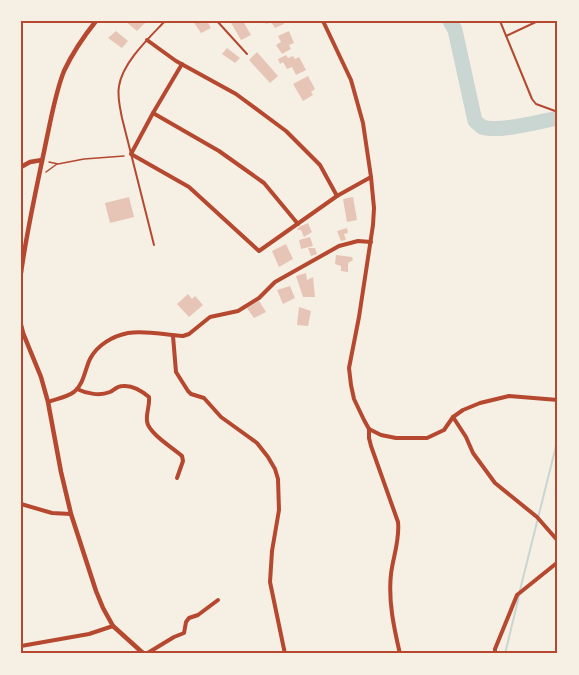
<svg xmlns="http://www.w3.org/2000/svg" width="579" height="675" font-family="Manrope,sans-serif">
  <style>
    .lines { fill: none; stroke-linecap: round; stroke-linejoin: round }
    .stream { stroke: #c9d6d2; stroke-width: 2 }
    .river { stroke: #c9d6d2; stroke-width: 15 }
    .building { fill: #e6c5b7 }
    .path { stroke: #b5482f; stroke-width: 1.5 }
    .service { stroke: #b5482f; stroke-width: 2 }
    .minor { stroke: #b5482f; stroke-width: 4 }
    .tertiary { stroke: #b5482f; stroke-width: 4.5 }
    .neatline { fill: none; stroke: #b5482f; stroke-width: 2 }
  </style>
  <rect width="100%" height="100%" fill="#f6efe4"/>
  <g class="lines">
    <g class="stream">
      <polyline points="520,590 558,438"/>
      <polyline points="505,654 519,596"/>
    </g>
    <path class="river" d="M450,21L455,30L475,121C476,122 481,126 482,127C497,133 542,121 558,118"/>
  </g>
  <g class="building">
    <polygon points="125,21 142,21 145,23 137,31"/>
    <polygon points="193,21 207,21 211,28 201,33"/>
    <polygon points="230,21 243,21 251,35 241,40"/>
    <polygon points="264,21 283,21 284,24 275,28 271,22 266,24"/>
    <polygon points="116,31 128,41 122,48 108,38"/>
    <polygon points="289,31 294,43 289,45 291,49 282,54 276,45 281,42 278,36"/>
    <polygon points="227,48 240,58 235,63 222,54"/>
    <polygon points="257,52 278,76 270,83 249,60"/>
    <polygon points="286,55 288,58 293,56 295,59 299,57 306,70 296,75 292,67 287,69 283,62 280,64 278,59"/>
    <polygon points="308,76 315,89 311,92 313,95 303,101 293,84"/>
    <polygon points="129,197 134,217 110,223 105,203"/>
    <polygon points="353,197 357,220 347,222 343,199"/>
    <polygon points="308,223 312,232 304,237 301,230 297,230 299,227"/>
    <polygon points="347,228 348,233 344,234 346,240 341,241 337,231"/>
    <polygon points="310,237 313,246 301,249 299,240"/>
    <polygon points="286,244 293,259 279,267 272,251"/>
    <polygon points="308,248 315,248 317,254 311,256"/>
    <polygon points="336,255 352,257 353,260 348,263 348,272 341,271 341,266 335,264"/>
    <polygon points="306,273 307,280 313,277 315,297 303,297 296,276"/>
    <polygon points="290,286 295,298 283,304 277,290"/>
    <polygon points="188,294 192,299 195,296 203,305 189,317 177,304"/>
    <polygon points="259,301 266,312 254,318 247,308"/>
    <polygon points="299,307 311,311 308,326 297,325"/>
  </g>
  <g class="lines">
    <g class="path">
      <polyline points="49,162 58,164 84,159 124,156"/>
      <polyline points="46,172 57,164"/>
    </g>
    <g class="service">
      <polyline points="217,21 247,54"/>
      <polyline points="500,21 532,99 536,104 558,112"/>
      <polyline points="506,36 538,21"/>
      <path d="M154,245L122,118C120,108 117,96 119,86C123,62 149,38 165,21"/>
    </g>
    <g class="minor">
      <polyline points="323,21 351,80 363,123 371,177 374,208 373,225 359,317 349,368 351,385 354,399 364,420 369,429 381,435 396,438 427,438 444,430 453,417 463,410 480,403 509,396 558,400"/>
      <polyline points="147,40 176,61 236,94 286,131 320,165 337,196"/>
      <polyline points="182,64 153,113 131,154 189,187 259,251 337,196 371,177"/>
      <polyline points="153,113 219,151 264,183 298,224"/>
      <polyline points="173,336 176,372 188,391 191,394 204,398 221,417 257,443 268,457 275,469 278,479 279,510 272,551 270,582 285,654"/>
      <path d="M77,389C87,394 100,396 110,392C114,390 117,386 123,386C132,385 142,391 149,397C150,405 146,413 147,421C148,433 173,448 182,456L183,461L177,478"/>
      <path d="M48,402C56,399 67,397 74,392C84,384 85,369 90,359C97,345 113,336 128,333C146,330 164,335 183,336L189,334L210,317L238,311L259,298L275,282L339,246L358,241L371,242"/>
      <polyline points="453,417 466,437 473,453 495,483 537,517 558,541"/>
      <path d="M369,429V438L371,446L398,522C400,540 393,557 391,574C388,601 394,628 400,654"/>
      <polyline points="21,504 52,513 71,514"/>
      <polyline points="21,646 89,634 113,626"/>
      <polyline points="146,654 174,637 184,633 186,622 189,618 198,615 218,600"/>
      <polyline points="495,654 495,649 517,595 558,562"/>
    </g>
    <g class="tertiary">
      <polyline points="21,167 30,162 42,160"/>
      <path d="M21,273C27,229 37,186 46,142C51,119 55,94 64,71C72,54 84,36 96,21"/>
      <polyline points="21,325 23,333 41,377 48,402 61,472 71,514 96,591 103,608 113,626 144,654"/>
    </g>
  </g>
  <rect width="579" height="675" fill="none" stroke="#f6efe4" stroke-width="45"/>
  <rect x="22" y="22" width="534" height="630" class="neatline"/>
</svg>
